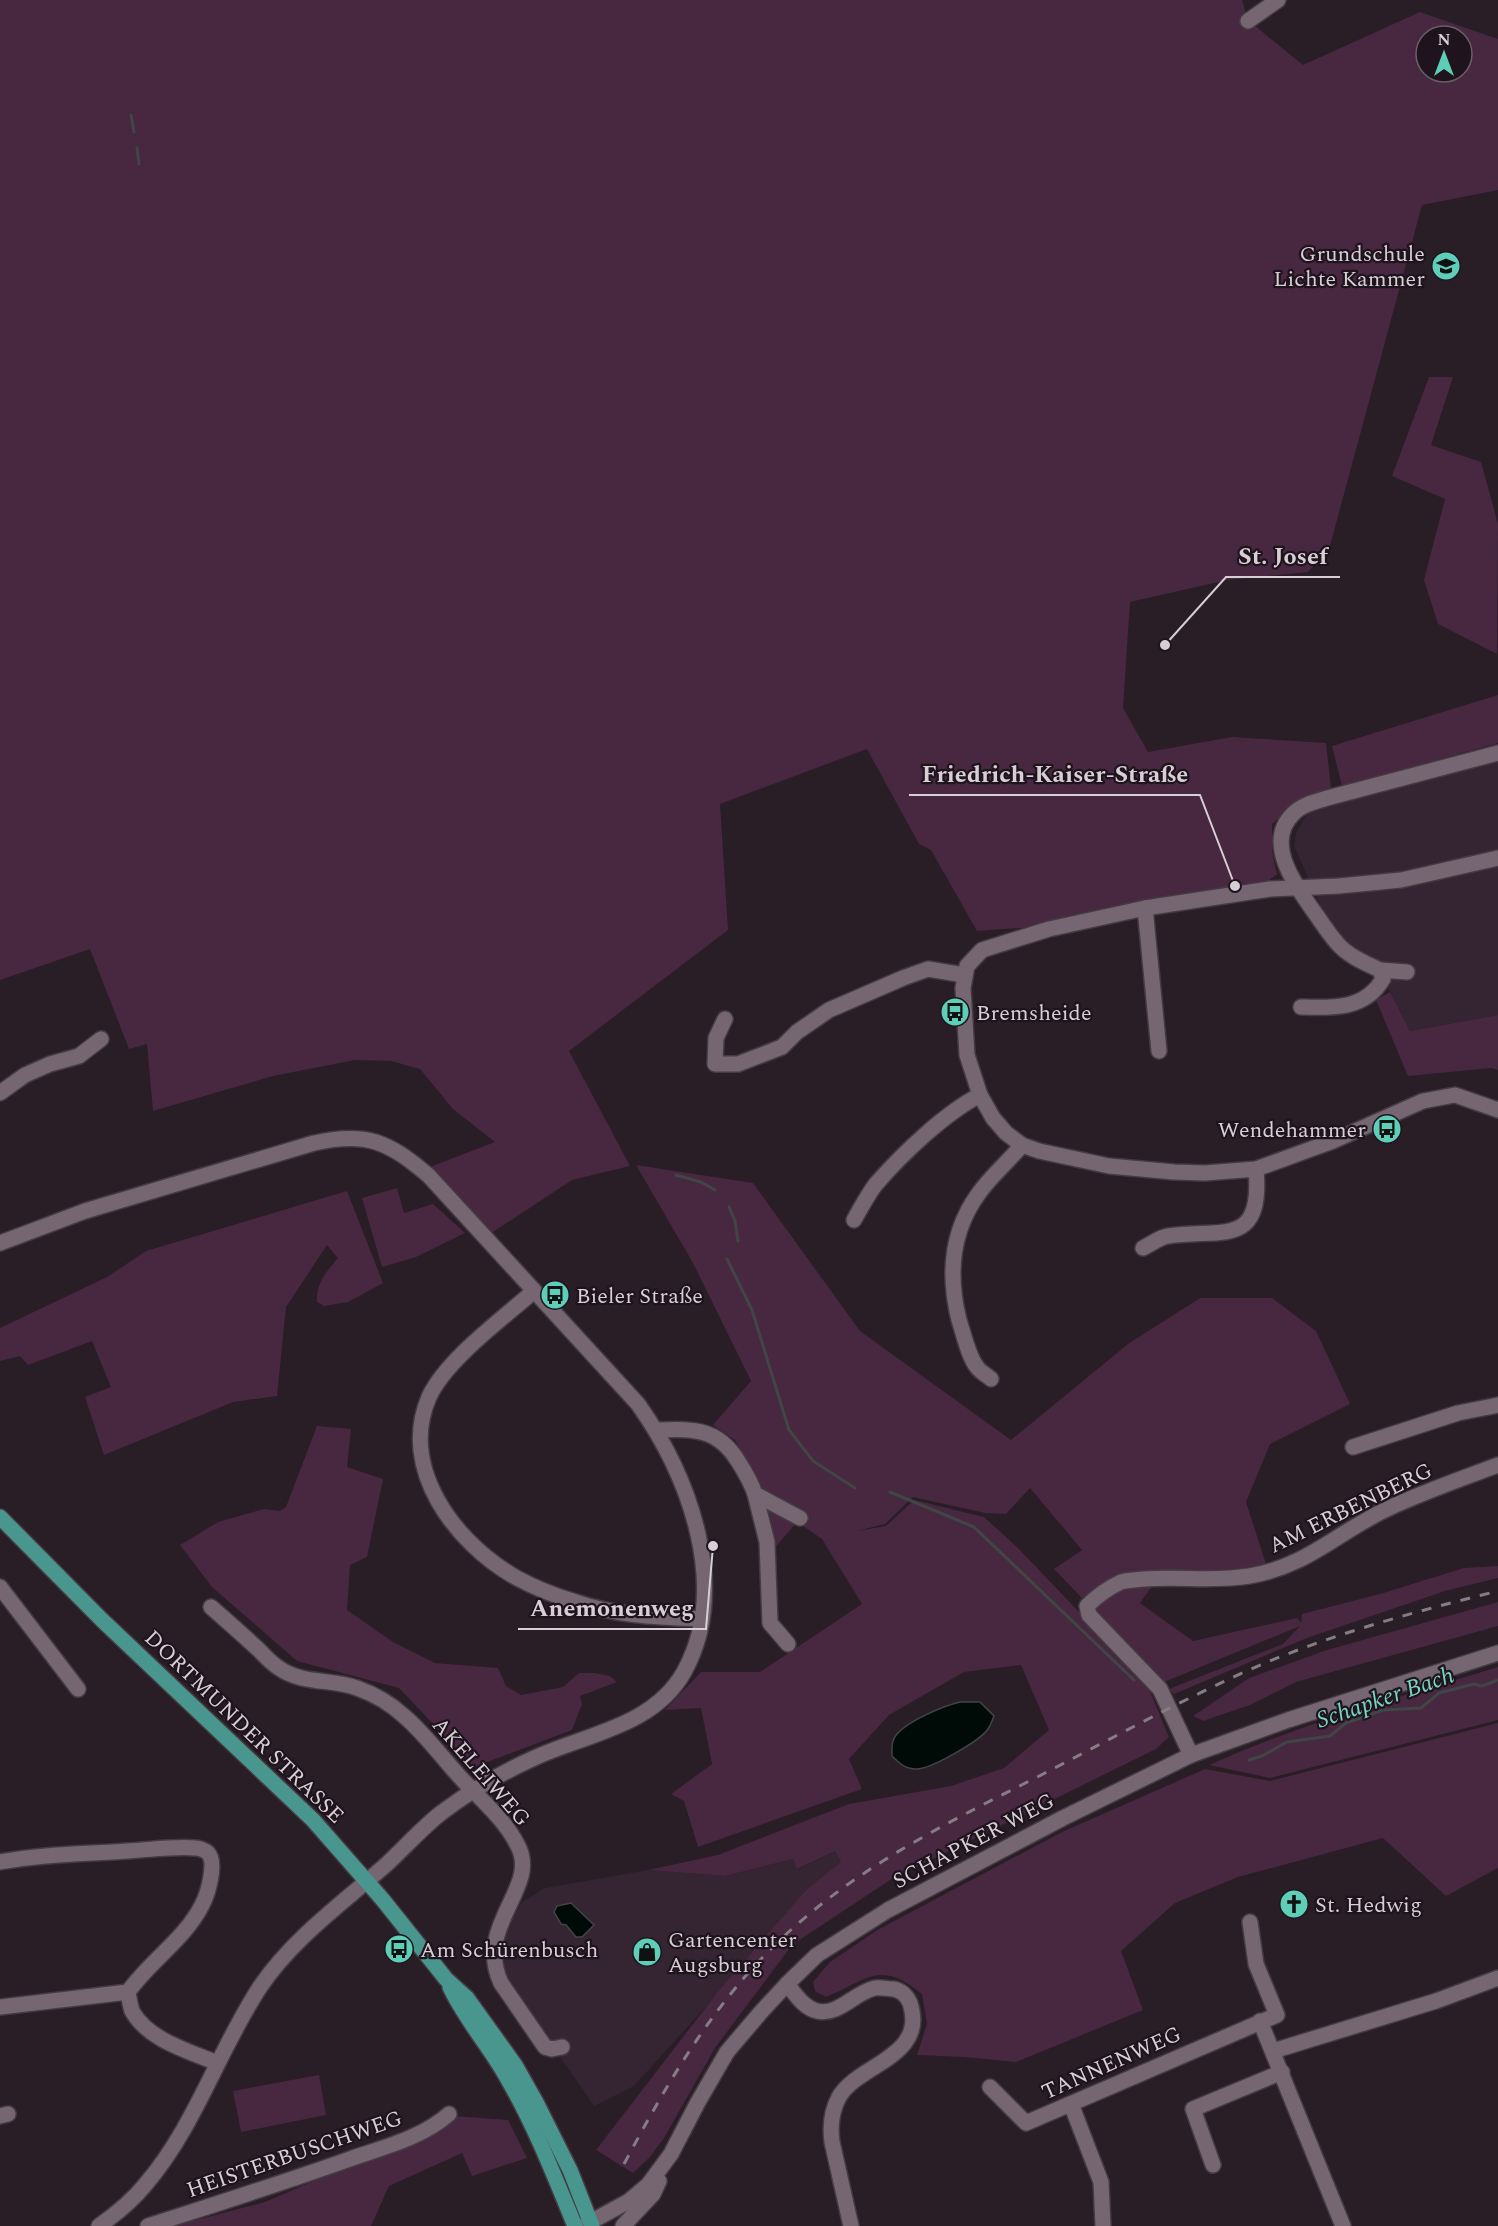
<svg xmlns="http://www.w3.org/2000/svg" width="1498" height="2226" font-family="Spectral,serif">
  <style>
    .built { fill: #352431 }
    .green { fill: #482741; fill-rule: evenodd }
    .water { fill: #000b08; stroke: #404646; stroke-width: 1.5 }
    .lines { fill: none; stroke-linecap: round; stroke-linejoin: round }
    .stream { stroke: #404646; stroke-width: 3 }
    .minor-casing { stroke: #443b42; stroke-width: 18 }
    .major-casing { stroke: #443b42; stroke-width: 18 }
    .minor { stroke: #756671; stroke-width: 15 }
    .major { stroke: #48968d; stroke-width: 15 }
    .rail { stroke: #867c84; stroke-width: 3; stroke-dasharray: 10 10; stroke-linecap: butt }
    .labels { text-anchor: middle; stroke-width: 4.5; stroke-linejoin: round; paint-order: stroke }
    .poi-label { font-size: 22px; fill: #d7cfd5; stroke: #1f141d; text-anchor: start }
    .street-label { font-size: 22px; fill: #d7cfd5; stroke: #1f141d }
    .water-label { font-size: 24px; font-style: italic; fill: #76d6c2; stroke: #1f141d }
    .leader { fill: none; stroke: #d7cfd5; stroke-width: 2 }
    .callout-dot { fill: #d7cfd5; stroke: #1f141d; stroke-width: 2 }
    .callout-label { font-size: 24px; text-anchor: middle; font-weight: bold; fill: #d7cfd5; stroke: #1f141d; stroke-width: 4.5; stroke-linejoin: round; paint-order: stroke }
  </style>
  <rect width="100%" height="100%" fill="#291d26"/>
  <g class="built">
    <polygon points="1498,750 1498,1015 1410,1031 1390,992 1380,969 1338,944 1294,846 1296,833 1310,809"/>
    <polygon points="835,1851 842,1862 807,1889 741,1968 634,2086 594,2106 505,1977 502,1946 508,1925 522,1902 545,1888 648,1870 725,1876 793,1859 798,1869"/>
  </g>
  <g class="green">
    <path d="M0,0H1242L1248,20L1303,65L1420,12L1498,39V190L1422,205L1330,546L1308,572L1227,580L1130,602L1123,708L1148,752L1232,737L1326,743L1331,788L1303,798L1272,824V852L1277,874L1263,885L1033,927L977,931L931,850L919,844L867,749L720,804L728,930L569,1051L630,1166L572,1180L490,1234L427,1168L495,1142L453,1109L420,1069L391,1061L355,1060L273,1076L153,1111L147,1044L129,1049L90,949L0,980ZM1426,36H1462V72H1426Z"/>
    <polygon points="1429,377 1453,377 1431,445 1481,462 1498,524 1497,654 1438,624 1424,580 1445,499 1392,476"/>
    <polygon points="1498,695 1498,743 1342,786 1332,746"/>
    <polygon points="1390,992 1410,1031 1498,1015 1498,1070 1491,1068 1408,1076 1376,1000"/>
    <polygon points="636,1165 753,1183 860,1331 1011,1440 1128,1344 1200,1298 1272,1298 1316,1331 1350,1404 1270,1444 1246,1502 1266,1564 1153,1585 1140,1603 1193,1641 1297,1618 1301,1623 1302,1614 1380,1594 1464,1568 1498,1566 1498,1578 1445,1591 1307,1638 1174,1694 1169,1689 1283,1644 1300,1626 1157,1685 1099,1622 1079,1595 1054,1569 1082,1550 1030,1488 1006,1514 985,1513 913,1497 885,1524 857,1531 886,1526 914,1500 984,1517 1016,1546 1146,1682 1169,1737 1156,1749 890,1880 792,1945 715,2048 664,2138 650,2157 633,2173 596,2150 720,1989 807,1889 841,1862 835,1851 797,1869 793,1859 725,1876 648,1870 718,1855 849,1804 951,1786 1004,1768 1049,1730 1021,1665 964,1672 889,1715 849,1759 862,1789 698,1847 684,1801 671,1794 712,1764 701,1708 665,1710 701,1672 760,1672 862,1604 822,1539 797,1522 773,1550 759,1483 735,1440 713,1425 751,1381 693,1263"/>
    <polygon points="397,1188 404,1213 433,1204 465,1233 416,1257 382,1267 362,1198"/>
    <path d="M347,1191L383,1283L348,1302L324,1306L317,1302C316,1283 326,1272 338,1258L327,1245L286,1307L277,1396L233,1402L104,1455L85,1397L111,1387L92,1341L28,1365L20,1356L0,1361V1328L107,1277L146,1251Z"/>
    <polygon points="317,1426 351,1429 347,1467 383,1479 367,1557 350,1565 347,1610 393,1642 435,1663 498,1668 506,1686 521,1695 563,1687 579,1673 595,1673 610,1676 617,1682 580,1696 582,1704 572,1730 474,1767 399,1688 297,1661 212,1587 180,1545 218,1522 264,1509 280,1511 286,1507"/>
    <polygon points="1498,1602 1498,1626 1296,1682 1250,1705 1203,1721 1193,1716 1249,1678 1327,1650"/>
    <path d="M1498,1667V1720L1270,1778L1209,1765C1301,1723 1401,1697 1498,1667Z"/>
    <path d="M1498,1723V1868L1446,1896L1383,1838L1238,1877L1175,1903L1121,1951L1143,2010L1016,2062L965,2057L917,2055L927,2024L922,1994C879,1959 868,1980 826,1997L815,1991L813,1982L830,1962L879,1929L1062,1832L1205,1769L1270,1781Z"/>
    <polygon points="319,2075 326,2115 241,2132 233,2091"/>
    <polygon points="454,2116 508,2120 527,2158 472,2176 462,2153 389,2186 371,2226 174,2226 265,2202 436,2128"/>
  </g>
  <g class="water">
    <path d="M960,1702H980L994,1716C992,1720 991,1725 988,1729C980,1741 929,1770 916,1769C905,1769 899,1763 892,1756C892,1749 891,1740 897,1734C908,1721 943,1706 960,1702Z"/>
    <polygon points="571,1903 594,1925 582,1937 576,1937 566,1925 561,1924 554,1912 557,1906"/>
  </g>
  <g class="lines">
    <g class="stream">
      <polyline points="131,115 134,132"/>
      <polyline points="137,148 139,164"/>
      <polyline points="676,1175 701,1182 715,1190"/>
      <polyline points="729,1207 735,1221 738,1241"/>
      <polyline points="727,1259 752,1310 789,1430 813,1461 855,1488"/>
      <polyline points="890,1492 974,1527 1134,1680"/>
      <polyline points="1249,1760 1262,1756 1287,1742 1330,1736 1346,1723 1383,1710 1421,1708 1439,1693 1474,1684 1482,1686 1498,1680"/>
    </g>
    <g class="minor-casing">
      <g id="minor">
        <polyline points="1248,21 1278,0"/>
        <polyline points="1498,858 1401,880 1339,886 1270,889 1145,908 1049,929 982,950 967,966 963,988 967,1055 980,1095 993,1118 1006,1133 1022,1145 1039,1151 1109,1166 1174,1172 1205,1173 1256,1169 1333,1141 1423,1101 1455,1095 1498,1110"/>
        <polyline points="1145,908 1159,1051"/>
        <polyline points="1380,970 1407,972"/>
        <path d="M1301,1007C1332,1008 1365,1010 1383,979L1380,970C1365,963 1348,956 1337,943C1329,934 1322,923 1315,913C1297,888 1263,843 1293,814C1302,804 1318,801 1331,797L1498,753"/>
        <polyline points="725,1019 716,1038 715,1064 738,1064 782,1047 797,1032 829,1010 903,978 928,969 964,975"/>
        <polyline points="0,1093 25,1075 50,1064 79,1056 101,1039"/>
        <path d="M854,1220C861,1208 868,1194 876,1184C902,1154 945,1113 980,1095"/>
        <path d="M0,1243L85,1211L314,1143C367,1131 389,1142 429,1176L638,1404C689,1476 731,1587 684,1672C653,1727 585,1734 532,1759C501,1773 469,1792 441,1813C422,1828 406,1846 388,1863C344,1902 293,1938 260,1987C218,2051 195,2127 145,2185C132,2201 116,2214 99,2226"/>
        <path d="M1143,1248C1151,1244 1160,1237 1168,1236C1222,1228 1263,1249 1256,1169"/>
        <path d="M534,1291C502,1319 446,1360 429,1397C398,1469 456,1544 517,1578C535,1588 556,1596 576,1602C616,1616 660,1617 702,1619"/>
        <path d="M991,1379C987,1375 980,1372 977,1367C969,1358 963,1332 959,1320C948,1276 951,1231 979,1193C991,1176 1008,1162 1022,1145"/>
        <path d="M656,1430C692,1429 717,1427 738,1461C745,1472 751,1482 755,1494L800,1518"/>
        <polyline points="1353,1447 1458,1413 1498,1405"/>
        <polyline points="755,1494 767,1542 770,1623 788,1644"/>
        <polyline points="0,1587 78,1689"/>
        <path d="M211,1607C227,1621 243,1635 259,1650C265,1656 271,1663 279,1668C301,1684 332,1679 357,1688C374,1694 391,1704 404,1716C424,1733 441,1756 459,1776C479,1798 505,1819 518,1846C540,1888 474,1925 501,1983L545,2047L552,2049L562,2047"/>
        <path d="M1191,1755L1160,1689L1089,1615L1087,1606C1097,1596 1108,1588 1121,1582C1128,1580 1136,1580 1144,1579C1178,1576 1214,1582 1249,1576C1306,1567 1338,1532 1387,1509C1423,1492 1461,1479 1498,1465"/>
        <path d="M0,1862C42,1854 85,1854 127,1851C149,1850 174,1846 196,1848C199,1848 205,1850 208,1853C217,1862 208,1894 202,1905C185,1939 150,1961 128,1992C129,1998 130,2005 132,2011C148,2040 189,2051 217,2063"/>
        <path d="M787,1984C795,1994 804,2008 817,2011C839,2016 855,1992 875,1988C880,1987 888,1989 893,1989C901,1990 907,1996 910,2003C928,2057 858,2064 839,2097C832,2110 830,2127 832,2142L851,2226"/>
        <polyline points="0,2007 128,1992"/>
        <polyline points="1260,2021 1343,2226"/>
        <polyline points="1273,2051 1436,2001 1498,1978"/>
        <polyline points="990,2087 1026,2123 1277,2015 1256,1964 1250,1922"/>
        <polyline points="1071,2104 1101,2182 1103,2226"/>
        <polyline points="0,2116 8,2114"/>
        <polyline points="1213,2165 1193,2109 1282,2072"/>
        <path d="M148,2226C216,2204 283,2183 350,2159C384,2147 422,2138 449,2114"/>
        <polyline points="583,2226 629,2201 648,2185 671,2154 698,2102 727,2052 761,2012 787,1984 817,1955 888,1910 1063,1818 1191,1755 1288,1720 1498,1653"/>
        <polyline points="623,2226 653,2194 659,2181"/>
      </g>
    </g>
    <g class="major-casing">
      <g id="major">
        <polyline points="0,1517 102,1620 313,1820 383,1900 446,1979 467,1998 515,2065 537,2104 570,2170 592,2226"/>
        <path d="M450,1987C465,2019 489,2046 506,2076C534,2124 554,2175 575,2226"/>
      </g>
    </g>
    <use href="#minor" class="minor"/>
    <use href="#major" class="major"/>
    <path class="rail" d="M624,2164C663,2091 704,2019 762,1958C844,1872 945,1824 1049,1771C1116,1736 1182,1700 1251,1669C1331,1634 1414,1612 1498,1591"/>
  </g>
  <defs>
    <g id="school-disc" transform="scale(1.5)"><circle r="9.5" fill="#5eceb8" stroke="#1f141d"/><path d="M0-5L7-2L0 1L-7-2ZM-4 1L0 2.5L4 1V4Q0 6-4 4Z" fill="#111"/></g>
    <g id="bus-disc" transform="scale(1.5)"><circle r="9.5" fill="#5eceb8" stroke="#1f141d"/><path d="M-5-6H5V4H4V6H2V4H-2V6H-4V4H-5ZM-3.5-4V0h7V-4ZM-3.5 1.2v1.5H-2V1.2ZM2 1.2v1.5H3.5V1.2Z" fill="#111"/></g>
    <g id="church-disc" transform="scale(1.5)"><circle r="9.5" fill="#5eceb8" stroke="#1f141d"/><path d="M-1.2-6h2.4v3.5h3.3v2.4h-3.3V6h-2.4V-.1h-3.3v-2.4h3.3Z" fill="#111"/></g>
    <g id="shop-disc" transform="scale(1.5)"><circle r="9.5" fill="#5eceb8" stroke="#1f141d"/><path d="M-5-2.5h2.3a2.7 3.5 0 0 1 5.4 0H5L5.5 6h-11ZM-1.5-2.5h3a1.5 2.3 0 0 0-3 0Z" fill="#111"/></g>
  </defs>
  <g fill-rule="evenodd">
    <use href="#school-disc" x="1446" y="266"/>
    <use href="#bus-disc" x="955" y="1012"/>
    <use href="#bus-disc" x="1387" y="1129"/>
    <use href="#bus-disc" x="555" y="1295"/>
    <use href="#church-disc" x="1294" y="1904"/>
    <use href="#bus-disc" x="399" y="1949"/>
    <use href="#shop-disc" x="647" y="1952"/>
  </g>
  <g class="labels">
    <g class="poi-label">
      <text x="1425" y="261" text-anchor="end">Grundschule<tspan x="1425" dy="25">Lichte Kammer</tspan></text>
      <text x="976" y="1020">Bremsheide</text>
      <text x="1366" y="1137" text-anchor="end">Wendehammer</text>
      <text x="576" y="1303">Bieler Straße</text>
      <text x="1315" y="1912">St. Hedwig</text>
      <text x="668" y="1947">Gartencenter<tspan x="668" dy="25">Augsburg</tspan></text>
      <text x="420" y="1957">Am Schürenbusch</text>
    </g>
    <g class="street-label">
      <text transform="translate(1350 1507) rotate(-26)" y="8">AM ERBENBERG</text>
      <text transform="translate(245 1726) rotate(44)" y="8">DORTMUNDER STRASSE</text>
      <text transform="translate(482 1771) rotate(49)" y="8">AKELEIWEG</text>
      <text transform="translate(973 1840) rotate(-28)" y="8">SCHAPKER WEG</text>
      <text transform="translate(1111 2062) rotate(-24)" y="8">TANNENWEG</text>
      <text transform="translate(294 2153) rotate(-19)" y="8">HEISTERBUSCHWEG</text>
    </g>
    <g class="water-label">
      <text transform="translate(1385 1697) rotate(-19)" y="8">Schapker Bach</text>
    </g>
  </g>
  <path class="leader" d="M1165 645L1226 577H1340M1235 886L1200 795H909M713 1546L706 1629H518"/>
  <g class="callout-dot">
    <circle cx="1165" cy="645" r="6"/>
    <circle cx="1235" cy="886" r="6"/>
    <circle cx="713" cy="1546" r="6"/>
  </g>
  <g class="callout-label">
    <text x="1283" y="564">St. Josef</text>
    <text x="1055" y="782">Friedrich-Kaiser-Straße</text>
    <text x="612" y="1616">Anemonenweg</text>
  </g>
  <g transform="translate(1444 54)"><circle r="28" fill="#1f141d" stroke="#695f67" stroke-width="1.5"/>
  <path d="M0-4.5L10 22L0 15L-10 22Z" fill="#5eceb8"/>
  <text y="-9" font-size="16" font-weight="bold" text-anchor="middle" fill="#d7cfd5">N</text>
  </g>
</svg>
